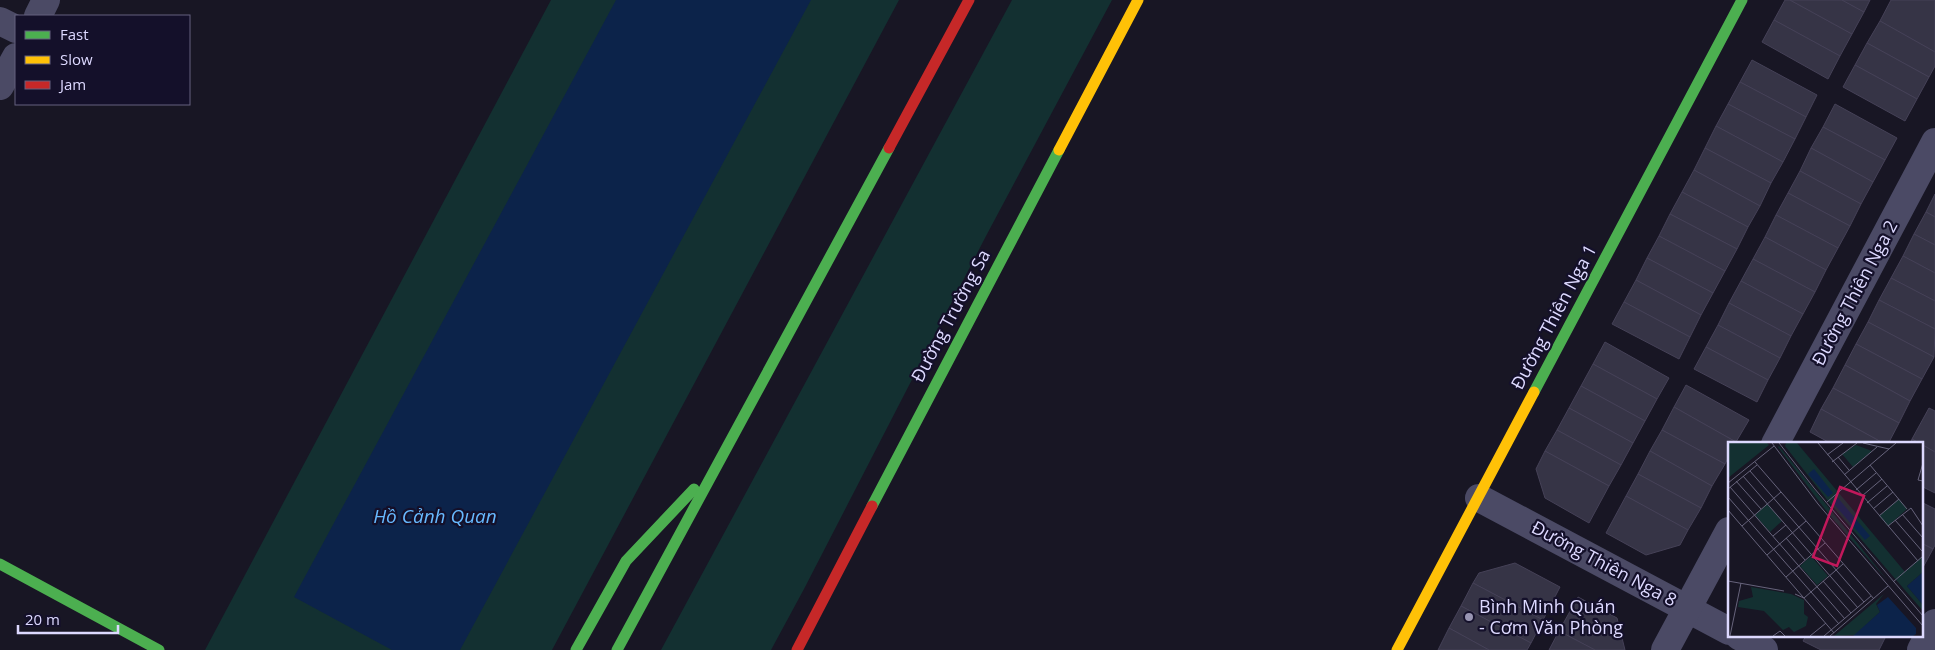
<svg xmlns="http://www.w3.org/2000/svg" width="1935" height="650" font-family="'Open Sans',sans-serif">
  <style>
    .green { fill: #133031 }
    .water { fill: #0c234a }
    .building { fill: #363446; stroke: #454157 }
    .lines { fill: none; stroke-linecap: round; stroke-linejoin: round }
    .street { stroke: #4b4a65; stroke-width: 28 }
    .fast { stroke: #4caf50; stroke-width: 11 }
    .slow { stroke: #ffc107; stroke-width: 11 }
    .jam { stroke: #c62828; stroke-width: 11 }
    .poi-dot { fill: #9895b2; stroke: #14102a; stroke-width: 2 }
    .labels { text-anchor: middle; stroke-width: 4.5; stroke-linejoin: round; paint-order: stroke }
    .street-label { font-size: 18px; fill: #ddd9ff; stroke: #14102a }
    .poi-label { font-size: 18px; fill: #ddd9ff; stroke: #14102a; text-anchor: start }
    .water-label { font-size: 19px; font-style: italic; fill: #67b9ff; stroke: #14102a }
    .inset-road { fill: none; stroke: #67647c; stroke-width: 1 }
    .view { fill: #c2185b; fill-opacity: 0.15; stroke: #c2185b; stroke-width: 2.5 }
    .inset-edge { fill: none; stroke: #ddd9ff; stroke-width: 2.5 }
  </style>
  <rect width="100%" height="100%" fill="#181624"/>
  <g class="green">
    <polygon points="551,0 899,0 552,650 205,650"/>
    <polygon points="1012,0 1112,0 986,236 804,589 771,650 661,650"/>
  </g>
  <polygon class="water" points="616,0 811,0 460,650 392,650 294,597"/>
  <g class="building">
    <polygon points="1785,0 1790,0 1852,34 1840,56 1774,20"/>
    <polygon points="1790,0 1842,0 1864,12 1852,34"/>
    <polygon points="1842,0 1870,0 1864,12"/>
    <polygon points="1891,0 1935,0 1935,52 1880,21"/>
    <polygon points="1774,20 1840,56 1828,79 1762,42"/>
    <polygon points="1880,21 1935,52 1935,66 1929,77 1867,43"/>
    <polygon points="1867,43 1929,77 1917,99 1855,65"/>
    <polygon points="1752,60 1817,95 1806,117 1740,82"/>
    <polygon points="1855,65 1917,99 1905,121 1843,87"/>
    <polygon points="1740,82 1806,117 1795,139 1728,104"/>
    <polygon points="1728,104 1795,139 1783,162 1716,126"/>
    <polygon points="1835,104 1897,138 1885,160 1823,127"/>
    <polygon points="1716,126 1783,162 1771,183 1705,148"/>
    <polygon points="1823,127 1885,160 1873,182 1811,148"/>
    <polygon points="1705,148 1771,183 1760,206 1694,170"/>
    <polygon points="1811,148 1873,182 1861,204 1800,171"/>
    <polygon points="1694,170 1760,206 1748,227 1682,192"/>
    <polygon points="1800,171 1861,204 1850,226 1788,193"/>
    <polygon points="1682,192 1748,227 1737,249 1670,214"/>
    <polygon points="1788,193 1850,226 1838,248 1776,215"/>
    <polygon points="1935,194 1935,217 1926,212"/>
    <polygon points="1926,212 1935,217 1935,245 1914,234"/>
    <polygon points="1670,214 1737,249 1725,271 1659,236"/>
    <polygon points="1776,215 1838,248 1826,270 1765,237"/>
    <polygon points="1914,234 1935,245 1935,273 1903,256"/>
    <polygon points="1659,236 1725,271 1713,293 1647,258"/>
    <polygon points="1765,237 1826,270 1815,292 1753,259"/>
    <polygon points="1903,256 1935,273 1935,301 1891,278"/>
    <polygon points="1647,258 1713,293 1701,315 1636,280"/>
    <polygon points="1753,259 1815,292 1803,314 1741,281"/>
    <polygon points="1891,278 1935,301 1935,329 1879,300"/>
    <polygon points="1636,280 1701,315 1690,337 1624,302"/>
    <polygon points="1741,281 1803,314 1791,336 1729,303"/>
    <polygon points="1879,300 1935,329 1934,357 1868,322"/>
    <polygon points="1624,302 1690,337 1679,359 1612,324"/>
    <polygon points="1729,303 1791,336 1780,358 1718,325"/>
    <polygon points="1868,322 1934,357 1922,379 1856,344"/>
    <polygon points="1718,325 1780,358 1768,380 1706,347"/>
    <polygon points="1605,342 1669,378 1657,399 1593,364"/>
    <polygon points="1856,344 1922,379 1910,401 1845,365"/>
    <polygon points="1706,347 1768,380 1757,402 1694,369"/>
    <polygon points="1593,364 1657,399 1645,421 1581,386"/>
    <polygon points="1845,365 1910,401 1899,423 1833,388"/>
    <polygon points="1686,385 1749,420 1736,442 1674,407"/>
    <polygon points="1581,386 1645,421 1633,443 1569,408"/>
    <polygon points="1833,388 1899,423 1888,444 1885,444 1821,409"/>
    <polygon points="1674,407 1736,442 1735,444 1729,444 1729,456 1725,464 1662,430"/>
    <polygon points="1569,408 1633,443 1621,465 1557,430"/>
    <polygon points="1929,408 1935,411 1935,452 1912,439"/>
    <polygon points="1821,409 1885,444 1832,444 1810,432"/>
    <polygon points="1557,430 1621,465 1609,486 1545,451"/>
    <polygon points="1662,430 1725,464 1712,486 1650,451"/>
    <polygon points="1912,439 1921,444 1910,444"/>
    <polygon points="1921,444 1935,452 1935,493 1921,486"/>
    <polygon points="1545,451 1609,486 1589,523 1545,498 1536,469"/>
    <polygon points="1650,451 1712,486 1701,508 1638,474"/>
    <polygon points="1638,474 1701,508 1688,530 1626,496"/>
    <polygon points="1626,496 1688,530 1680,545 1646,555 1606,533"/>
    <polygon points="1921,502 1935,509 1935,545 1933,549 1921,543"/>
    <polygon points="1921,543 1933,549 1921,571"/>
    <polygon points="1515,563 1560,587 1543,620 1473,583 1479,573"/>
    <polygon points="1473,583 1543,620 1531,643 1461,606"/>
    <polygon points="1578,597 1617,618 1625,650 1595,650 1559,631"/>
    <polygon points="1461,606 1531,643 1527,650 1489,650 1449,628"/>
    <polygon points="1449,628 1489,650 1438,650"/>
    <polygon points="1559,631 1595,650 1549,650"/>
    <polygon points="1806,636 1886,636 1879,650 1821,650 1803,641"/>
  </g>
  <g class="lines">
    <g class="street">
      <polyline points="38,16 46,0"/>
      <polyline points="0,21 16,29"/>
      <polyline points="0,86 16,57"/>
      <polyline points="1775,444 1935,142"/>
      <polyline points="1479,498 1729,631"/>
      <polyline points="1739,636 1764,650"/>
      <polyline points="1665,650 1729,531"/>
      <polyline points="1921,650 1935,623"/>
    </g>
    <g class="fast">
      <polyline points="1534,392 1742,0"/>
      <polyline points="872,506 1059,150"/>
      <polyline points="0,564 159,650"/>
      <polyline points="576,650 626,561 694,489"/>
      <polyline points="617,650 889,148"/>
    </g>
    <g class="slow">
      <polyline points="1059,150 1138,0"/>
      <polyline points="1397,650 1534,392"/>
    </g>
    <g class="jam">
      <polyline points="889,148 969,0"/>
      <polyline points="797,650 872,506"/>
    </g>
  </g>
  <circle class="poi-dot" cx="1469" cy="617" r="5"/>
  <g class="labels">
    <g class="street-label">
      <text transform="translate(1855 293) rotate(-62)" y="6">Đường Thiên Nga 2</text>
      <text transform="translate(951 316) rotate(-62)" y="6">Đường Trường Sa</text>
      <text transform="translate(1554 317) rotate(-62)" y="6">Đường Thiên Nga 1</text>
      <text transform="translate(1604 564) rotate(28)" y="6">Đường Thiên Nga 8</text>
    </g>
    <g class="poi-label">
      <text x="1479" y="613">Bình Minh Quán<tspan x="1479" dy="21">- Cơm Văn Phòng</tspan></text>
    </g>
    <g class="water-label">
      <text x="435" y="523">Hồ Cảnh Quan</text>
    </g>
  </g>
  <g transform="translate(1728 442)">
    <rect width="195" height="195" fill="#181624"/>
    <path d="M0,1H39L41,3L0,36ZM58,1H69L177,130L195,114V130L179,144L195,163V169L100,59L57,4ZM128,3L144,9L125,25L114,12ZM50,5L51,4L160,139L103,75ZM171,57L179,67L160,84L151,74ZM39,62L54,79L42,90L27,73ZM83,114L100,134L89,143L72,124ZM23,145L63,152L76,158V172L80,175L78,184L66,190L61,185L55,188L36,169L10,165L11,159L25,155ZM156,152L148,162L152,170L127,193L106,194Z" fill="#133031"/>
    <path d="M86,27L105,51L100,55L80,32ZM110,56L142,94L137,98L105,61ZM195,130L194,160L195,163L179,144ZM160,155L188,186V192L185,194H125L152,170L149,163Z" fill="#0c234a"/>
    <path class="inset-road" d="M44,1L90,62L195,184M51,1L86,46L195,174M90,1L190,119M135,1L161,7M99,13L115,1M110,15L121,28M27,20L146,157M104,20L129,1M195,21L190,38L195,39M142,23L179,67M22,29L136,160M116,33L149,5M15,34L130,166M8,39L33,67M0,41L46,4M2,45L117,177M0,47L29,23M128,48L148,31M134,54L154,37M0,55L111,182M99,60L168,1M139,61L159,44M145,67L165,50M0,68L106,191M174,72L195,96M151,74L171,57M167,78L194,109M14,84L53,50M160,84L183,66L195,84M45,94L58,83M58,96L77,118M39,113L78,79M58,135L97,101M0,139L56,149M95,139L123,171M165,140L195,114M67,152L76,156L115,122M2,194L13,141M45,194L52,189L57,194M82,194L98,181M96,194L143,154M102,194L160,144"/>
    <path class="view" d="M112,45L136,54L109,124L85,115Z"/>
    <rect width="195" height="195" class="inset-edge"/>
  </g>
  <rect x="15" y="15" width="175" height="90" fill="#14102a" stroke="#64607f"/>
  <rect x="25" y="31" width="25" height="8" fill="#4caf50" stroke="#64607f"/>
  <text x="60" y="40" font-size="15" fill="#ddd9ff">Fast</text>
  <rect x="25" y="56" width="25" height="8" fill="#ffc107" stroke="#64607f"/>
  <text x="60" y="65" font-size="15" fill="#ddd9ff">Slow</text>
  <rect x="25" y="81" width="25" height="8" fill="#c62828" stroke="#64607f"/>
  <text x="60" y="90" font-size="15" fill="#ddd9ff">Jam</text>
  <path d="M18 625v8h100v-8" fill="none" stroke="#ddd9ff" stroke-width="2.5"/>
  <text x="25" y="625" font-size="15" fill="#ddd9ff" stroke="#14102a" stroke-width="4" paint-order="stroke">20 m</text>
</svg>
